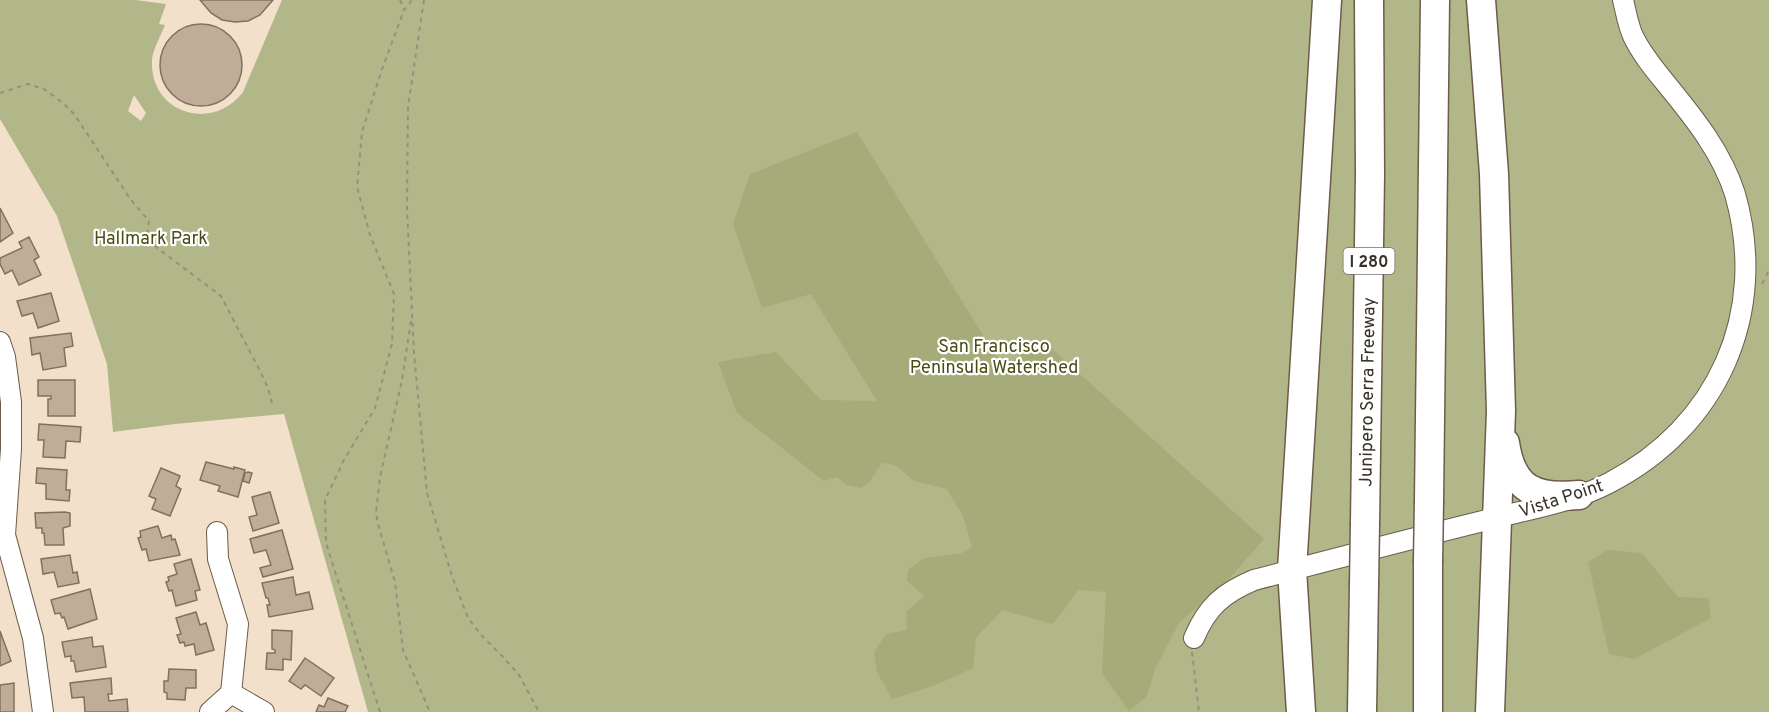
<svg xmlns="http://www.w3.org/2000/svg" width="1769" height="712" font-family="Overpass,sans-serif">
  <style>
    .green { fill: #b2b78a; fill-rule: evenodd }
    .forest { fill: #a6ab7a }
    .building { fill: #bfad98; stroke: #81715d; stroke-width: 1.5 }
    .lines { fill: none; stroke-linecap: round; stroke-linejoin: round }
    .minor-casing { stroke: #6c5c49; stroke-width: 22 }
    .highway-casing { stroke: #6c5c49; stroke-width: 31 }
    .path { stroke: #9b8d7e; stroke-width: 2; stroke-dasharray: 4.5 4.5; stroke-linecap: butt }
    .minor { stroke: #fff; stroke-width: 20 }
    .highway { stroke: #fff; stroke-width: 28 }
    .highway-bridge-casing { stroke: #6c5c49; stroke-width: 31; stroke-linecap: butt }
    .highway-bridge { stroke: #fff; stroke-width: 28 }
    .labels { text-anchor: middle; stroke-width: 4.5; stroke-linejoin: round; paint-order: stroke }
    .shield { fill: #fff; stroke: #746f69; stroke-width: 1.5 }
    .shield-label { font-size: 16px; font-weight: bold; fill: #383129 }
    .park-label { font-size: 18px; fill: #494d14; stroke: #fff }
    .street-label { font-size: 18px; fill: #383129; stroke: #fff }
  </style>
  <rect width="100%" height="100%" fill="#f3e0ca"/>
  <path class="green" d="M0,0H136L166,4L159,24L165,25C161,35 153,49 152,60C149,113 212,133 243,92L282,0H1769V712H368L284,414L175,424L113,432L107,364L57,216L0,119ZM134,95L146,113L141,121L128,111Z"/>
  <g class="forest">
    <polygon points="857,132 1003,367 1042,340 1264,539 1229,579 1179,623 1155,669 1147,696 1129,711 1102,673 1106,592 1078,590 1053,624 1002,610 976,638 973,668 936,685 892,699 877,672 874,652 886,634 907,630 906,612 924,596 907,581 908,570 924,558 962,553 972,547 963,516 947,489 914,481 895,465 882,463 870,481 861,488 847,485 837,477 824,481 737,413 718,362 776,352 821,400 877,401 811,294 762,308 733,224 750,174"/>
    <polygon points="1607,550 1642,553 1678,597 1708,598 1711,618 1634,659 1609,654 1588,562"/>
  </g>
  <g class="building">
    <polygon points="200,0 273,0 260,15 248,21 235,22 222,20 211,13"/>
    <circle cx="201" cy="65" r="41"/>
    <polygon points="0,208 13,233 0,242"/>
    <polygon points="29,237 39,257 34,260 41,275 19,285 12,270 5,274 0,264 0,258 22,248 19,242"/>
    <polygon points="51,293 59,321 38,328 33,313 22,316 17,301"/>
    <polygon points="71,333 73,346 64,348 66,366 43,370 40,353 32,355 30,338"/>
    <polygon points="38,380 75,380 75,416 48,416 48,399 51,399 51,396 38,396"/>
    <polygon points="39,424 81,427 80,442 66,441 65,458 43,457 44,440 38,440"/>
    <polygon points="206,462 234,469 234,467 245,470 238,497 218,491 220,486 200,480"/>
    <polygon points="37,468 67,470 66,490 70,490 69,501 46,499 46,484 36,483"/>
    <polygon points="161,468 180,476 176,486 181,489 170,516 152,509 156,499 149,496"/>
    <polygon points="248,472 252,473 249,483 243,481 245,473"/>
    <polygon points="270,492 279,523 253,531 249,517 257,515 252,497"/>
    <polygon points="65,512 70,513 70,526 63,528 64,545 45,545 44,533 42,533 42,528 36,528 35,513"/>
    <polygon points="158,526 162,538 171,535 172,540 175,539 180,555 149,561 146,549 142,550 138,538 141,537 140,531"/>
    <polygon points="282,530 293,569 263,577 260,568 271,565 266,550 254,553 250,539"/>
    <polygon points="70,555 73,573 77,572 79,583 58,587 54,572 43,574 41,559"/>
    <polygon points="191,559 200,590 195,591 197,600 176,606 172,590 169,591 166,582 169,581 168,577 177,574 174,564"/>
    <polygon points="293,577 296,595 309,592 313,609 269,617 267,605 270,605 268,598 266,598 262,583"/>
    <polygon points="90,589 97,619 68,629 64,617 62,618 60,613 55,614 51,600"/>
    <polygon points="196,612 200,625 206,623 214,650 196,655 194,644 185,646 184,642 180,643 177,635 181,634 176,618"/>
    <polygon points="272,630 292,631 291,660 283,659 283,670 266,669 267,653 275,653 275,650 272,649"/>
    <polygon points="0,631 11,661 0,666"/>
    <polygon points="92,637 93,647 103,646 106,667 76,672 74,661 71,661 71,656 65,657 62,642"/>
    <polygon points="305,658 334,678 321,696 305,685 301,689 289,681"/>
    <polygon points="169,669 196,670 196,688 186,688 185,700 167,699 167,693 164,692 164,681 168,681"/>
    <polygon points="111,678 112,694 108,694 109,701 127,699 128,712 85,712 84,697 72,698 70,683"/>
    <polygon points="14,683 14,712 0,712 0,685"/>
    <polygon points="328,698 348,706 345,712 316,712 319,705 324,707"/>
  </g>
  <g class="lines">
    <g class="minor-casing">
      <g id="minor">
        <polyline points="0,342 5,357 11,402 11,449 5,535 33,638 43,712"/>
        <polyline points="217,532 218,559 238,624 231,693"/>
        <path d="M1194,638C1207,607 1223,593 1254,580C1330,560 1406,540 1483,521C1524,510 1571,503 1609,483C1718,427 1769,313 1735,194C1722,153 1695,119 1668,86C1656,71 1642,55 1633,36C1628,25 1626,12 1623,0"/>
        <polyline points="210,712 231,693 264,712"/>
      </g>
    </g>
    <g class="highway-casing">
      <g id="highway">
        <polyline points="1481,0 1494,174 1501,411 1490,712"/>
        <path d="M1505,443C1512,490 1535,499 1579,495"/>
        <polyline points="1429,501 1435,0"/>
        <polyline points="1365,523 1370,175 1369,0"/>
        <polyline points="1301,712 1292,570 1327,0"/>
        <polyline points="1362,712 1364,585"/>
        <polyline points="1428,712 1428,562"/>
      </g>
    </g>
    <g class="path">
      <polyline points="400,0 404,10"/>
      <polyline points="424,0 408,107 407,209 414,353 427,493 452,576 468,618 482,636 503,657 519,675 539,712"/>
      <polyline points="0,93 28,84 44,89 63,103 74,114 131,200 149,221 147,234 156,247 221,296 259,369 268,388 273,407"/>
      <polyline points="1762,284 1769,270"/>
      <polyline points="411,321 402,380 380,477 376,513 378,524 395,582 403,650 430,712"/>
      <polyline points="1192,652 1199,712"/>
      <polyline points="380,712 326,543 325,500 344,460 375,408 392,344 394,294 370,235 357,187 362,132 381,72 404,10 412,0"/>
    </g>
    <use href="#minor" class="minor"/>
    <use href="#highway" class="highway"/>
    <g class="highway-bridge-casing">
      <g id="highway-bridge">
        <polyline points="1428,562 1429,501"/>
        <polyline points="1364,585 1365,523"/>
      </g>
    </g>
    <use href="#highway-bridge" class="highway-bridge"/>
  </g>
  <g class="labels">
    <rect class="shield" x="1343.5" y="248" width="51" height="26" rx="4.5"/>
    <g class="shield-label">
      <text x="1369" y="267">I 280</text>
    </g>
    <g class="park-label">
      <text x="151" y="244">Hallmark Park</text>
      <text x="994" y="352">San Francisco<tspan x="994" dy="21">Peninsula Watershed</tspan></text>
    </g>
    <g class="street-label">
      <text transform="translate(1367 392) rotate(-89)" y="6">Junipero Serra Freeway</text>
      <text transform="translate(1561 498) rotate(-18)" y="6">Vista Point</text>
    </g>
  </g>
</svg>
